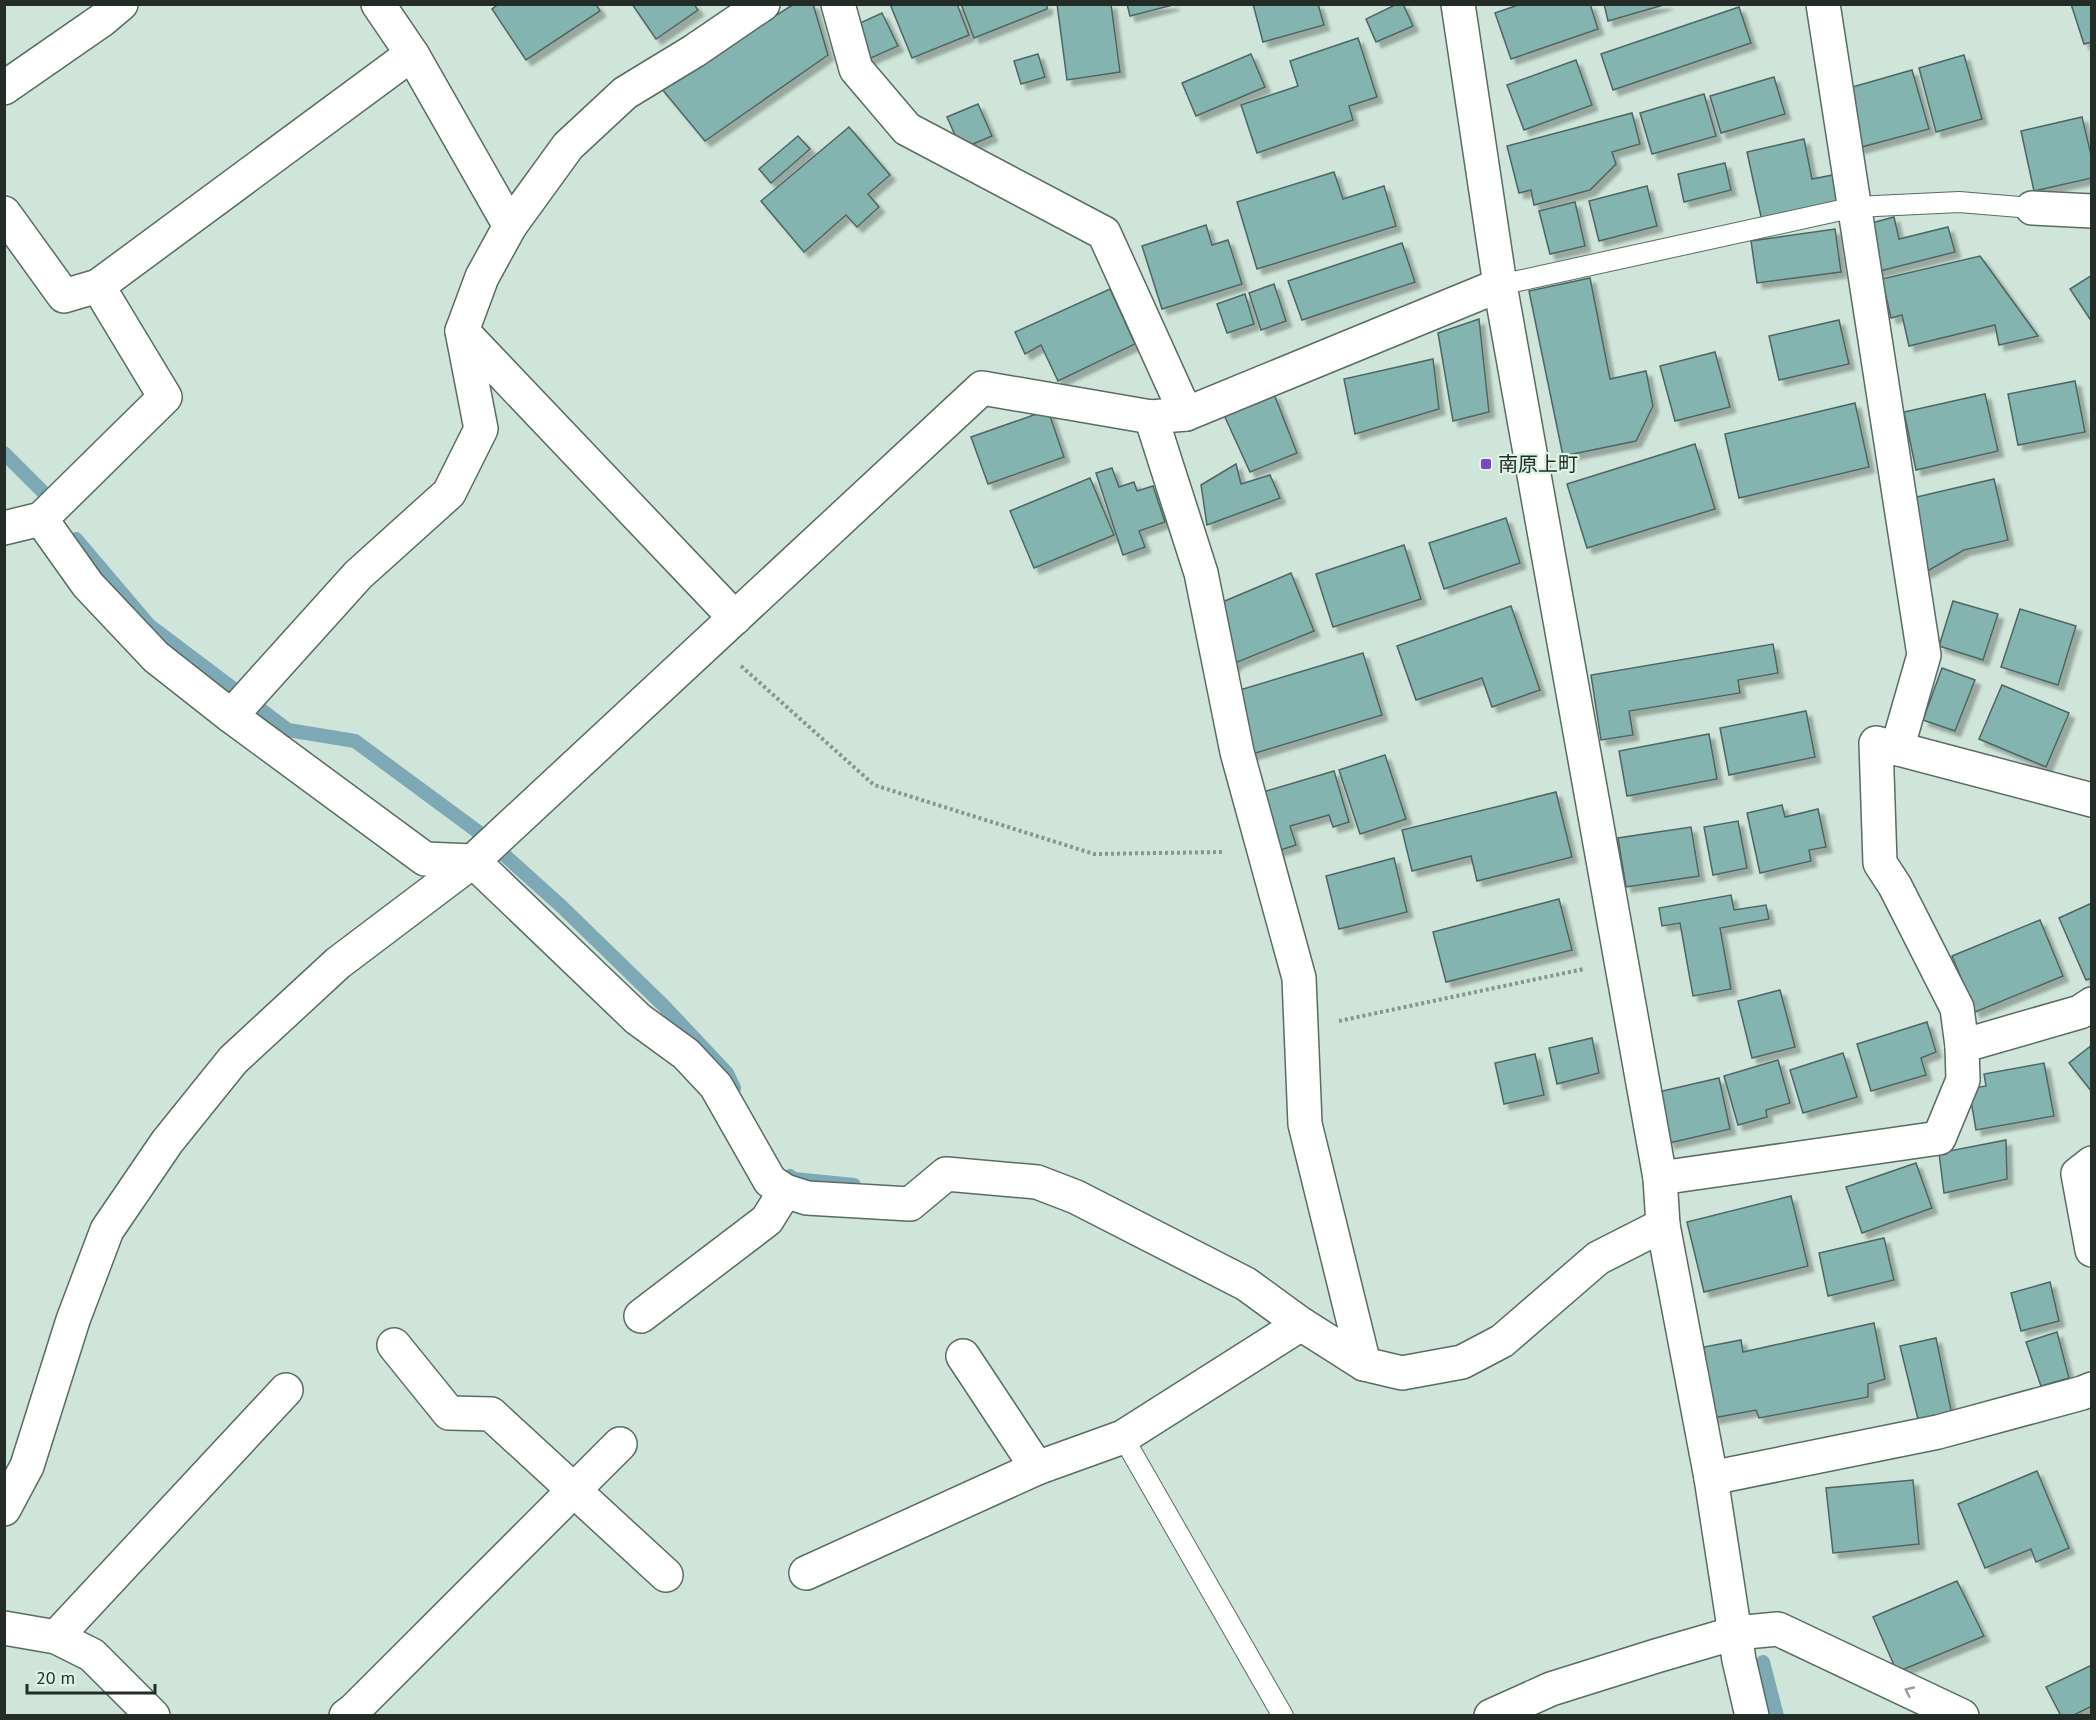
<svg xmlns="http://www.w3.org/2000/svg" width="2096" height="1720" font-family="'PT Sans','Noto Sans JP',sans-serif">
  <style>
    .lines { fill: none; stroke-linecap: round; stroke-linejoin: round }
    .stream { stroke: #7ca9b5; stroke-width: 14 }
    .building { fill: #84b4af; stroke: #4e6663; stroke-width: 1.5; filter: url(#shadow) }
    .lane-casing { stroke: #586c61; stroke-width: 22 }
    .street-casing { stroke: #586c61; stroke-width: 36 }
    .path { stroke: #86968d; stroke-width: 4; stroke-dasharray: 3 3; stroke-linecap: butt }
    .lane { stroke: #fff; stroke-width: 20 }
    .street { stroke: #fff; stroke-width: 33 }
    .oneway { stroke: #9ca09e }
    .poi-dot { fill: #7a48c0; stroke: #dcf3e6; stroke-width: 2 }
    .labels { text-anchor: middle; stroke-width: 4.5; stroke-linejoin: round; paint-order: stroke }
    .poi-label { font-size: 20px; fill: #242c27; stroke: #dcf3e6; text-anchor: start }
  </style>
  <defs>
    <filter id="shadow"><feDropShadow dx="5.5" dy="5.5" stdDeviation="1.5" flood-color="#0004"/></filter>
  </defs>
  <rect width="100%" height="100%" fill="#cfe5d9"/>
  <g class="lines">
    <g class="stream">
      <polyline points="4,453 42,491"/>
      <polyline points="76,539 149,625 288,730 355,741 481,834 560,905 663,1005 727,1073 734,1088"/>
      <polyline points="790,1176 794,1179 854,1185"/>
      <polyline points="1763,1662 1777,1716"/>
    </g>
  </g>
  <g class="building">
    <polygon points="499,4 596,4 600,11 526,60 492,9"/>
    <polygon points="632,4 694,4 698,10 656,39"/>
    <polygon points="794,4 813,4 828,55 705,141 661,88"/>
    <polygon points="890,4 957,4 969,35 912,58"/>
    <polygon points="961,4 1047,4 1047,9 974,38"/>
    <polygon points="1057,4 1111,4 1120,72 1067,80"/>
    <polygon points="1127,4 1173,4 1173,5 1130,16"/>
    <polygon points="1253,4 1318,4 1324,25 1263,42"/>
    <polygon points="1397,4 1403,4 1413,26 1376,42 1366,19"/>
    <polygon points="1521,4 1590,4 1598,29 1511,59 1495,13"/>
    <polygon points="1604,4 1667,4 1608,21"/>
    <polygon points="2071,4 2092,4 2092,42 2084,44"/>
    <polygon points="1739,7 1751,43 1613,90 1601,54"/>
    <polygon points="882,13 898,46 864,61 849,28"/>
    <polygon points="1358,38 1377,97 1349,106 1353,120 1257,153 1241,105 1298,86 1290,61"/>
    <polygon points="1038,54 1045,77 1021,84 1014,61"/>
    <polygon points="1251,54 1265,87 1196,116 1182,83"/>
    <polygon points="1964,55 1982,119 1936,132 1919,68"/>
    <polygon points="1576,60 1592,105 1524,130 1507,85"/>
    <polygon points="1912,70 1929,129 1858,148 1842,90"/>
    <polygon points="1774,77 1785,114 1721,133 1710,96"/>
    <polygon points="1704,94 1716,136 1652,154 1640,113"/>
    <polygon points="978,104 992,136 961,149 947,117"/>
    <polygon points="1632,113 1640,144 1612,152 1616,164 1590,190 1534,205 1531,190 1519,193 1507,146"/>
    <polygon points="2082,117 2092,159 2092,178 2034,191 2021,131"/>
    <polygon points="849,127 890,175 868,194 879,207 857,227 846,215 804,252 761,201"/>
    <polygon points="798,136 810,149 771,183 759,169"/>
    <polygon points="1804,139 1812,179 1838,174 1844,203 1762,221 1747,152"/>
    <polygon points="1725,163 1731,190 1684,202 1678,174"/>
    <polygon points="1334,172 1343,199 1384,186 1396,226 1257,269 1237,202"/>
    <polygon points="1647,186 1657,226 1599,241 1589,201"/>
    <polygon points="1575,202 1585,246 1550,254 1539,211"/>
    <polygon points="1894,217 1899,239 1948,227 1955,252 1876,272 1864,225"/>
    <polygon points="1206,225 1212,245 1228,240 1242,284 1162,309 1142,246"/>
    <polygon points="1835,229 1841,272 1757,283 1751,241"/>
    <polygon points="1402,243 1415,282 1302,320 1288,281"/>
    <polygon points="1980,256 2038,336 1999,345 1995,325 1909,346 1902,315 1891,318 1882,279"/>
    <polygon points="2092,275 2092,322 2070,289"/>
    <polygon points="1590,278 1610,379 1646,371 1653,406 1636,441 1563,456 1529,291"/>
    <polygon points="1274,284 1286,321 1261,330 1249,293"/>
    <polygon points="1110,289 1135,344 1058,381 1041,345 1025,354 1015,332"/>
    <polygon points="1245,294 1254,324 1227,333 1217,304"/>
    <polygon points="1479,319 1489,412 1453,421 1438,333"/>
    <polygon points="1839,320 1849,364 1779,380 1769,336"/>
    <polygon points="1715,352 1730,407 1675,421 1660,366"/>
    <polygon points="1433,359 1439,409 1355,434 1344,379"/>
    <polygon points="2075,381 2085,432 2018,445 2008,394"/>
    <polygon points="1274,394 1297,453 1250,472 1224,415"/>
    <polygon points="1985,394 1998,451 1916,470 1904,412"/>
    <polygon points="1855,403 1869,467 1739,498 1725,434"/>
    <polygon points="1048,410 1064,457 988,484 971,437"/>
    <polygon points="1695,444 1715,509 1587,548 1567,484"/>
    <polygon points="1236,464 1241,484 1270,475 1280,498 1207,525 1201,485"/>
    <polygon points="1112,468 1119,487 1134,482 1137,491 1153,486 1165,522 1139,531 1145,547 1123,555 1096,473"/>
    <polygon points="1090,478 1114,535 1034,568 1010,511"/>
    <polygon points="1994,479 2008,540 1964,550 1924,573 1908,499"/>
    <polygon points="1506,518 1520,563 1444,589 1429,543"/>
    <polygon points="1404,545 1421,599 1333,627 1316,574"/>
    <polygon points="1291,573 1314,631 1237,662 1228,673 1220,603"/>
    <polygon points="1953,601 1998,614 1983,660 1939,646"/>
    <polygon points="1511,606 1540,690 1492,707 1482,678 1416,700 1397,646"/>
    <polygon points="2020,609 2076,626 2058,685 2001,667"/>
    <polygon points="1773,644 1778,673 1738,680 1740,693 1629,711 1633,735 1601,740 1591,675"/>
    <polygon points="1363,653 1382,715 1249,755 1230,693"/>
    <polygon points="1942,668 1975,680 1955,731 1923,720"/>
    <polygon points="2002,685 2069,713 2046,767 1979,739"/>
    <polygon points="1806,711 1815,757 1729,775 1720,728"/>
    <polygon points="1709,734 1717,779 1627,796 1619,751"/>
    <polygon points="1385,755 1406,819 1360,834 1339,770"/>
    <polygon points="1334,771 1349,822 1333,827 1329,815 1290,826 1296,845 1271,853 1253,795"/>
    <polygon points="1556,792 1572,857 1477,881 1471,856 1412,871 1402,830"/>
    <polygon points="1782,805 1785,817 1818,809 1826,847 1809,850 1811,861 1760,873 1747,813"/>
    <polygon points="1738,821 1747,868 1713,875 1704,827"/>
    <polygon points="1691,827 1699,876 1626,887 1618,838"/>
    <polygon points="1394,858 1407,912 1339,929 1326,876"/>
    <polygon points="1731,895 1734,910 1766,905 1769,919 1720,928 1731,989 1693,996 1680,923 1662,926 1659,908"/>
    <polygon points="1559,899 1572,950 1446,982 1433,932"/>
    <polygon points="2092,903 2092,978 2086,980 2059,918"/>
    <polygon points="2040,920 2063,976 1975,1012 1952,956"/>
    <polygon points="1780,990 1795,1047 1752,1058 1738,1001"/>
    <polygon points="1927,1022 1936,1052 1921,1058 1926,1075 1871,1091 1857,1044"/>
    <polygon points="1592,1038 1599,1073 1557,1084 1549,1048"/>
    <polygon points="2092,1045 2092,1092 2069,1063"/>
    <polygon points="1843,1053 1857,1097 1803,1113 1790,1070"/>
    <polygon points="1535,1054 1544,1095 1504,1104 1495,1063"/>
    <polygon points="1778,1060 1790,1103 1766,1110 1767,1117 1738,1125 1724,1076"/>
    <polygon points="2044,1063 2054,1116 1976,1130 1969,1089 1986,1086 1984,1074"/>
    <polygon points="1719,1078 1730,1129 1669,1143 1658,1092"/>
    <polygon points="2006,1140 2007,1179 1944,1193 1939,1153"/>
    <polygon points="1916,1163 1932,1208 1862,1233 1846,1187"/>
    <polygon points="1791,1196 1808,1266 1704,1292 1687,1222"/>
    <polygon points="1884,1238 1894,1280 1828,1296 1819,1253"/>
    <polygon points="2050,1282 2059,1321 2021,1331 2011,1293"/>
    <polygon points="1874,1323 1885,1379 1868,1384 1868,1397 1759,1418 1756,1410 1713,1418 1704,1347 1741,1340 1743,1352"/>
    <polygon points="2057,1332 2069,1378 2041,1386 2026,1342"/>
    <polygon points="1936,1338 1952,1415 1919,1423 1900,1346"/>
    <polygon points="2037,1471 2069,1548 2036,1562 2031,1549 1985,1568 1958,1504"/>
    <polygon points="1913,1480 1919,1544 1833,1553 1826,1488"/>
    <polygon points="1957,1581 1984,1636 1897,1672 1873,1617"/>
    <polygon points="2092,1665 2092,1706 2072,1716 2061,1716 2046,1687"/>
  </g>
  <g class="lines">
    <g class="lane-casing">
      <g id="lane">
        <polyline points="1500,285 1855,207 1959,202 2032,208"/>
        <polyline points="1123,1437 1283,1716"/>
      </g>
    </g>
    <g class="street-casing">
      <g id="street">
        <polyline points="838,4 856,69 907,129 1104,233 1186,414"/>
        <polyline points="1458,4 1500,285 1660,1178 1663,1225 1711,1478 1739,1660 1752,1716"/>
        <polyline points="1823,4 1924,655 1897,749"/>
        <polyline points="412,54 510,226 568,146 625,93 694,51 763,4"/>
        <polyline points="4,88 102,20 121,4"/>
        <polyline points="2032,208 2092,211"/>
        <polyline points="4,213 64,296 98,286 412,54 378,4"/>
        <polyline points="462,331 735,618"/>
        <polyline points="1151,417 1201,573 1237,752 1299,978 1305,1124 1364,1364"/>
        <polyline points="41,519 88,585 156,657 231,716 425,859 473,861 982,388 1151,417 1186,414 1500,285"/>
        <polyline points="4,528 41,519 165,397 98,286"/>
        <polyline points="231,716 358,575 449,493 481,429 462,331 482,277 510,226"/>
        <polyline points="1962,1046 2080,1012 2092,1004"/>
        <polyline points="2092,1163 2078,1174 2092,1250"/>
        <polyline points="1660,1178 1939,1138 1963,1080 1962,1046 1957,1008 1895,886 1880,863 1876,743 2092,800"/>
        <polyline points="641,1316 767,1220 785,1191"/>
        <polyline points="394,1345 449,1413 491,1414 666,1575"/>
        <polyline points="963,1356 1037,1468"/>
        <polyline points="1711,1478 1938,1432 2082,1393 2092,1389"/>
        <polyline points="4,1509 27,1466 73,1320 107,1230 167,1142 233,1060 338,963 473,861 638,1019 686,1054 716,1086 770,1181 785,1191 807,1198 910,1204 946,1174 1037,1182 1076,1197 1246,1284 1301,1324 1364,1364 1402,1373 1462,1362 1502,1341 1598,1258 1663,1225"/>
        <polyline points="806,1573 1037,1468 1123,1437 1301,1324"/>
        <polyline points="4,1628 56,1637 92,1655 153,1716"/>
        <polyline points="56,1637 286,1390"/>
        <polyline points="346,1716 354,1710 620,1444"/>
        <polyline points="1491,1716 1551,1689 1656,1656 1735,1633 1778,1629 1962,1716"/>
      </g>
    </g>
    <g class="path">
      <polyline points="741,666 874,785 1094,854 1224,852"/>
      <polyline points="1339,1021 1584,969"/>
    </g>
    <use href="#lane" class="lane"/>
    <use href="#street" class="street"/>
  </g>
  <defs><path id="oneway-chevron" d="M-2-3.5L2.5 0L-2 3.5" fill="none" stroke-width="1.6" stroke-linecap="round" stroke-linejoin="round" transform="scale(1.5)"/></defs>
  <use class="oneway" href="#oneway-chevron" transform="translate(1909 1691) rotate(-155)"/>
  <rect class="poi-dot" x="1480" y="458" width="12" height="12" rx="3"/>
  <g class="labels">
    <g class="poi-label">
      <text x="1498" y="471">南原上町</text>
    </g>
  </g>
  <rect width="2096" height="1720" fill="none" stroke="#242c27" stroke-width="12"/>
  <path d="M27 1684v9h128v-9" fill="none" stroke="#242c27" stroke-width="3"/>
  <text x="36" y="1684" font-size="18" fill="#242c27" stroke="#dcf3e6" stroke-width="4.5" paint-order="stroke">20 m</text>
</svg>
